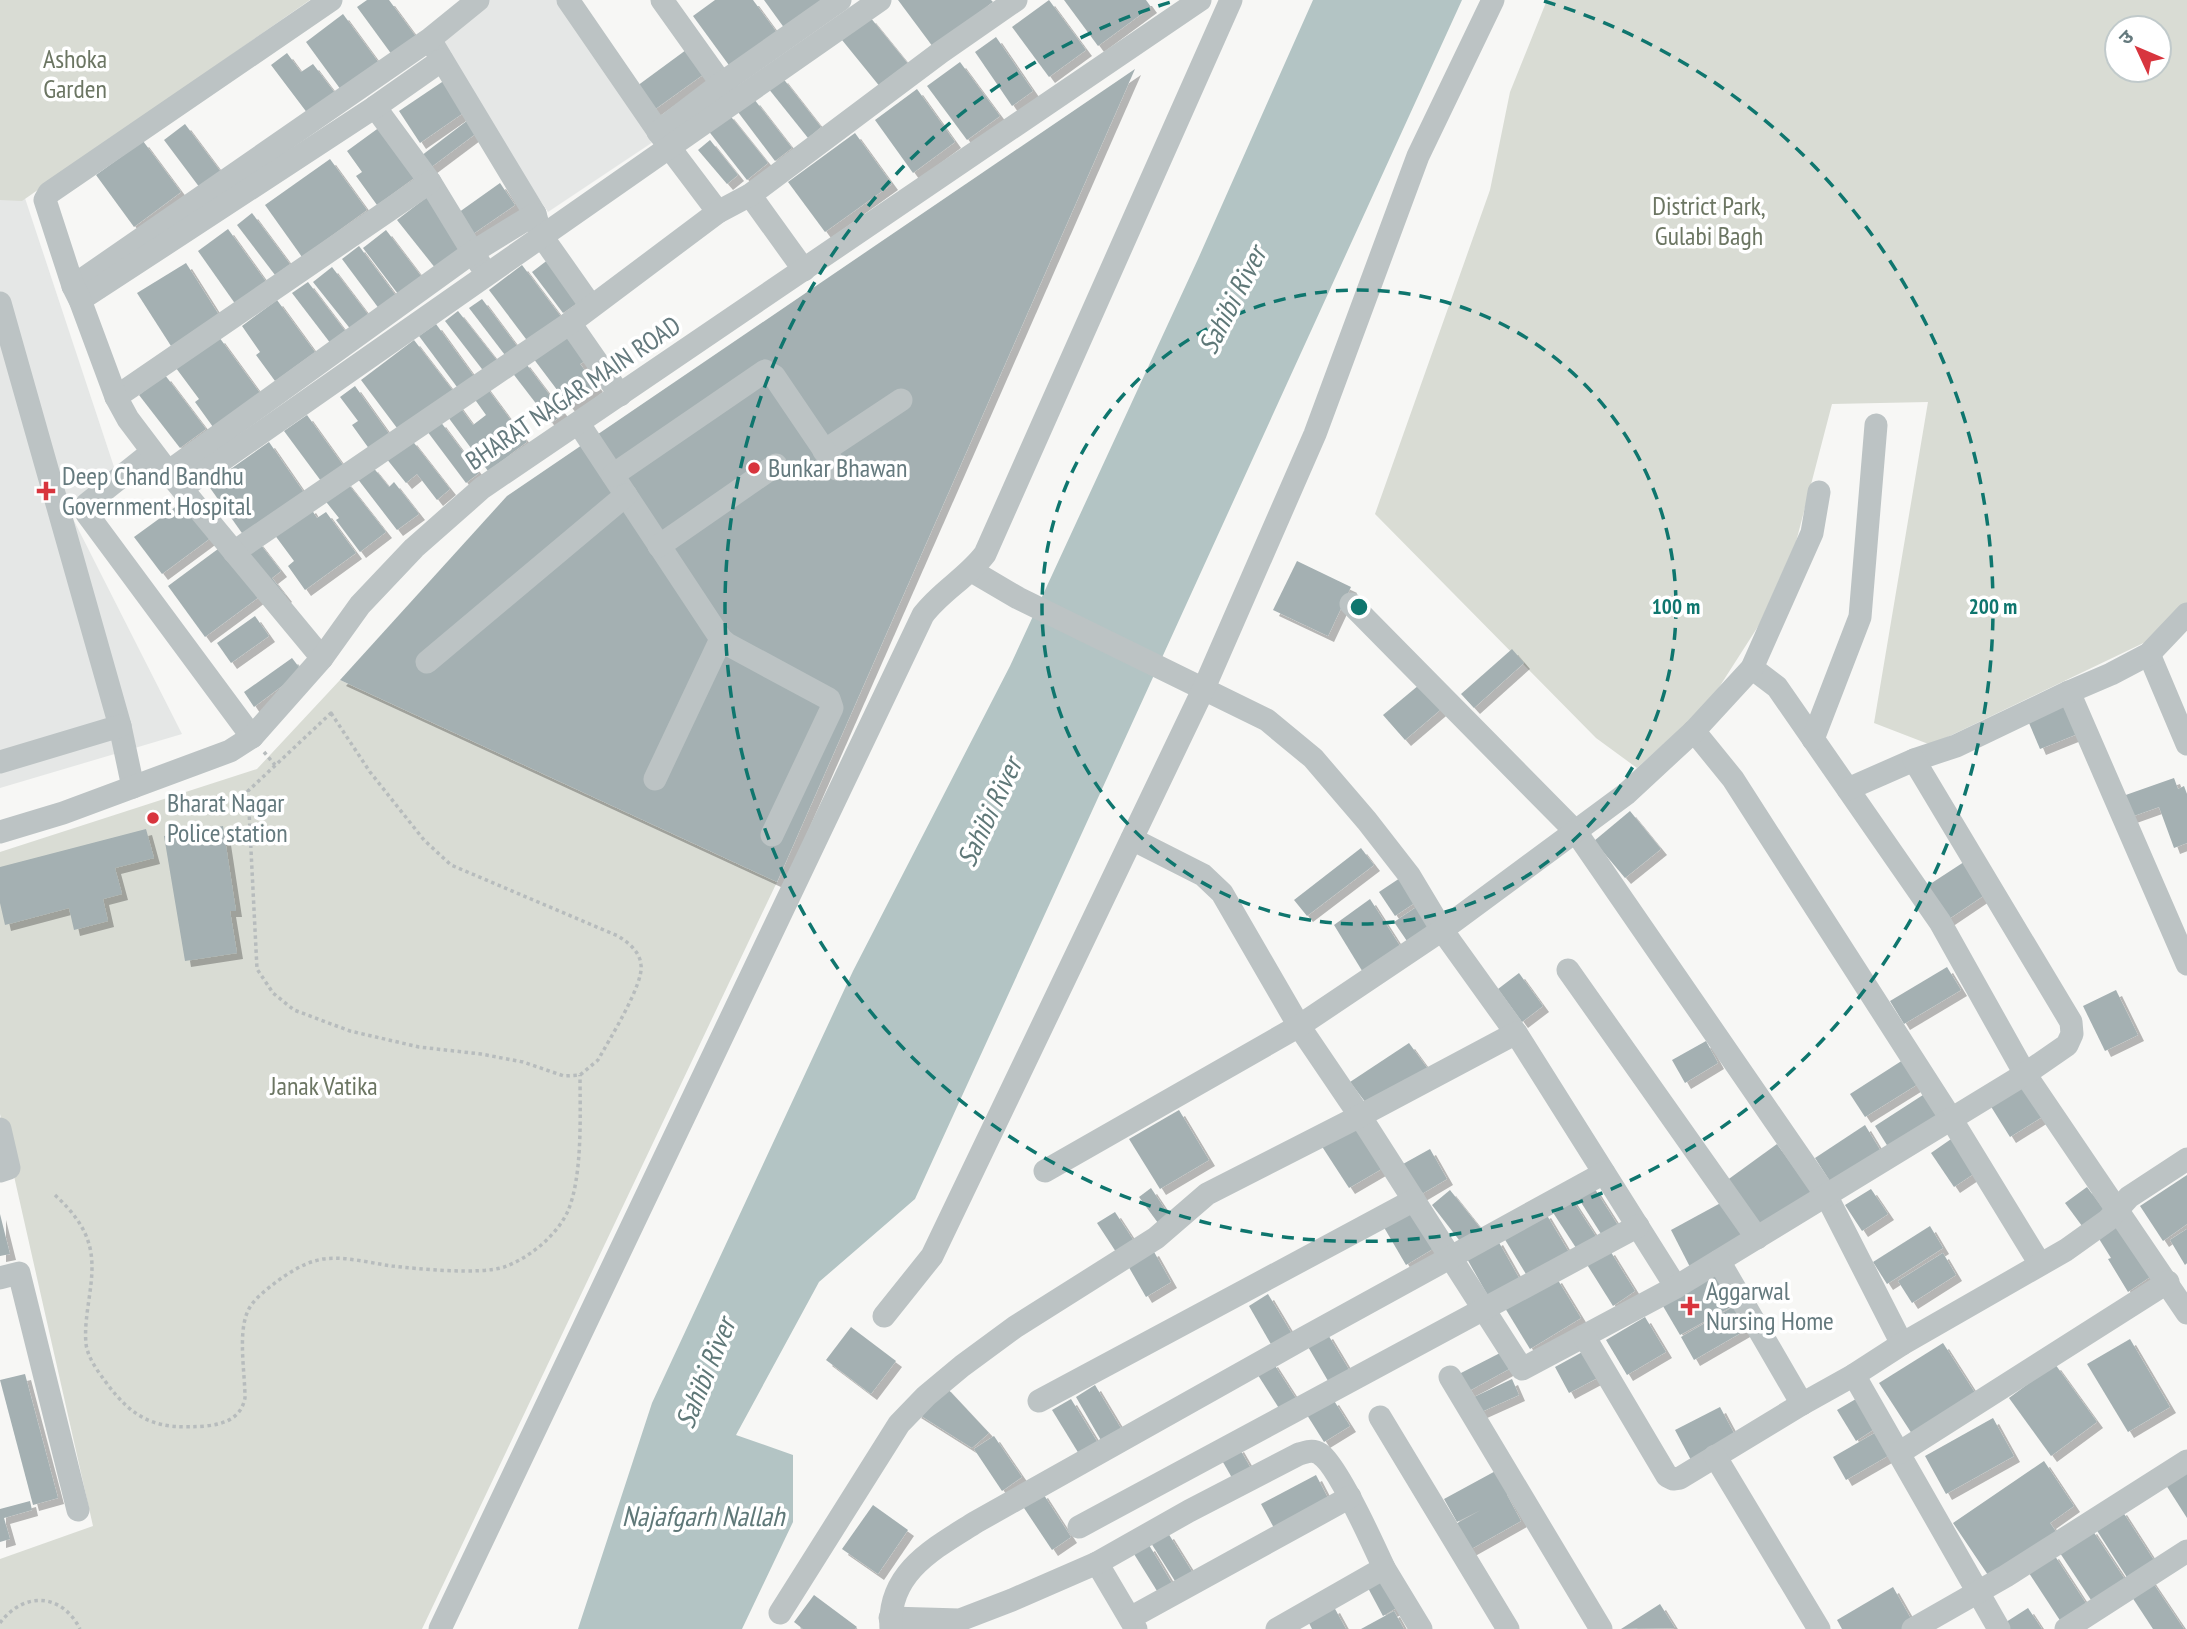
<svg xmlns="http://www.w3.org/2000/svg" width="2187" height="1629" font-family="'PT Sans Narrow','Noto Sans Devanagari',sans-serif">
  <style>
    .built { fill: #e5e7e6 }
    .green { fill: #d9dcd4; fill-rule: evenodd }
    .water { fill: #b3c4c4 }
    .building { fill: #a4b0b2; filter: url(#shadow) }
    .lines { fill: none; stroke-linecap: round; stroke-linejoin: round }
    .path { stroke: #b7bcbd; stroke-width: 3.5; stroke-dasharray: 3.5 3.5; stroke-linecap: butt }
    .minor { stroke: #bcc3c4; stroke-width: 23 }
    .ring { fill: none; stroke: #0f766e; stroke-width: 3.5; stroke-dasharray: 12 9 }
    .poi-dot { fill: #d8353e; stroke: #fff; stroke-width: 2.5 }
    .labels { text-anchor: middle; stroke-width: 7; stroke-linejoin: round; paint-order: stroke }
    .park-label { font-size: 26px; fill: #6c7663; stroke: #fff }
    .street-label { font-size: 26px; fill: #657a7e; stroke: #fff }
    .poi-label { font-size: 26px; fill: #657a7e; stroke: #fff; text-anchor: start }
    .water-label { font-size: 28px; font-style: italic; fill: #5f7878; stroke: #fff }
    .centre { fill: #0f766e; stroke: #fff; stroke-width: 3.5 }
    .ring-label { font-size: 21px; text-anchor: middle; font-weight: bold; fill: #0f766e; stroke: #fff; stroke-width: 7; stroke-linejoin: round; paint-order: stroke }
  </style>
  <defs>
    <filter id="shadow"><feDropShadow dx="6" dy="6" stdDeviation="0" flood-color="#0004"/></filter>
  </defs>
  <rect width="100%" height="100%" fill="#f7f7f5"/>
  <g class="built">
    <polygon points="482,0 557,0 653,142 548,212 430,35"/>
    <polygon points="18,177 118,479 65,503 182,734 0,788 0,186"/>
  </g>
  <g class="green">
    <polygon points="0,0 310,0 22,201 0,200"/>
    <path d="M1547,0H2187V606L2156,637L1931,745L1874,723L1928,402L1832,404L1796,542L1759,625L1709,703L1637,768L1596,738L1375,514L1490,190L1510,92ZM2117,28H2159V70H2117Z"/>
    <polygon points="340,680 777,882 422,1629 0,1629 0,1559 93,1526 0,1114 0,852 257,769"/>
  </g>
  <polygon class="water" points="1313,0 1462,0 915,1199 819,1282 736,1435 793,1455 793,1522 742,1629 578,1629 652,1403 853,971 1010,666 1198,259"/>
  <g class="building">
    <polygon points="367,0 389,0 420,42 395,59 357,7"/>
    <polygon points="715,0 753,0 778,34 731,68 693,16"/>
    <polygon points="764,0 826,0 785,29"/>
    <polygon points="898,0 991,0 993,2 933,47"/>
    <polygon points="1049,0 1086,50 1049,77 1012,27"/>
    <polygon points="1064,0 1146,0 1151,7 1098,46"/>
    <polygon points="343,14 379,63 341,90 306,42"/>
    <polygon points="870,17 909,65 881,88 842,40"/>
    <polygon points="996,37 1033,91 1012,106 975,52"/>
    <polygon points="686,50 704,74 654,110 637,86"/>
    <polygon points="287,53 301,72 313,64 335,93 308,114 271,65"/>
    <polygon points="960,62 1000,116 967,140 927,86"/>
    <polygon points="1135,69 777,882 340,680 507,496"/>
    <polygon points="782,77 821,127 808,138 768,88"/>
    <polygon points="448,78 469,109 420,143 399,111"/>
    <polygon points="917,89 955,142 913,173 875,120"/>
    <polygon points="754,99 792,148 775,161 738,112"/>
    <polygon points="728,113 768,163 747,180 707,129"/>
    <polygon points="468,120 478,132 426,171 417,159"/>
    <polygon points="185,124 221,172 200,188 164,140"/>
    <polygon points="384,124 421,173 377,205 356,176 362,172 347,151"/>
    <polygon points="855,133 892,184 825,232 788,182"/>
    <polygon points="710,140 738,175 727,184 698,150"/>
    <polygon points="143,141 181,192 134,227 96,175"/>
    <polygon points="330,159 367,210 302,257 265,205"/>
    <polygon points="500,183 515,205 470,236 455,215"/>
    <polygon points="427,197 465,246 436,269 397,220"/>
    <polygon points="252,213 290,264 275,275 237,225"/>
    <polygon points="228,229 267,283 236,305 198,251"/>
    <polygon points="386,230 421,276 398,294 363,248"/>
    <polygon points="359,246 397,297 380,310 342,259"/>
    <polygon points="549,259 580,301 563,313 532,272"/>
    <polygon points="186,263 219,315 171,346 137,293"/>
    <polygon points="522,265 562,318 529,343 489,290"/>
    <polygon points="332,267 370,317 352,331 313,282"/>
    <polygon points="308,282 346,332 331,344 292,293"/>
    <polygon points="482,299 520,350 508,359 469,308"/>
    <polygon points="277,300 315,352 275,381 256,355 260,352 242,326"/>
    <polygon points="458,311 499,363 485,373 445,321"/>
    <polygon points="436,324 476,379 460,391 419,336"/>
    <polygon points="564,334 585,361 580,364 597,386 570,407 533,358"/>
    <polygon points="219,337 260,393 213,427 195,402 199,399 176,368"/>
    <polygon points="414,340 454,392 400,432 361,380"/>
    <polygon points="524,361 564,414 551,423 511,371"/>
    <polygon points="165,375 206,429 180,448 139,395"/>
    <polygon points="484,384 527,442 488,471 445,413 457,403 473,425 486,415 471,394"/>
    <polygon points="355,386 390,435 370,450 352,425 358,421 340,397"/>
    <polygon points="307,415 343,465 321,481 284,431"/>
    <polygon points="440,421 479,473 466,483 427,431"/>
    <polygon points="411,439 450,489 437,500 417,474 406,483 386,458"/>
    <polygon points="269,442 305,494 244,536 208,485"/>
    <polygon points="372,466 389,487 394,482 419,514 397,530 357,478"/>
    <polygon points="345,480 386,532 360,552 336,520 339,518 323,498"/>
    <polygon points="189,497 216,534 162,574 134,537"/>
    <polygon points="310,507 317,518 326,512 356,553 305,590 288,566 294,561 274,534"/>
    <polygon points="257,540 281,571 272,578 286,596 278,603 242,552"/>
    <polygon points="222,546 259,597 205,637 168,586"/>
    <polygon points="1297,561 1351,587 1328,636 1273,610"/>
    <polygon points="255,616 269,636 231,663 217,643"/>
    <polygon points="1512,649 1524,663 1474,708 1461,694"/>
    <polygon points="292,658 302,671 254,707 244,692"/>
    <polygon points="1425,680 1446,705 1405,740 1383,715"/>
    <polygon points="2067,699 2080,733 2040,749 2026,716"/>
    <polygon points="2174,778 2178,789 2184,786 2187,794 2187,843 2174,848 2159,807 2128,818 2120,797"/>
    <polygon points="1630,811 1661,849 1625,878 1594,841"/>
    <polygon points="223,826 236,911 230,911 237,953 185,961 164,836"/>
    <polygon points="146,829 154,858 115,868 122,894 103,899 108,921 74,930 69,908 5,925 0,903 0,867"/>
    <polygon points="1361,848 1374,865 1307,916 1294,900"/>
    <polygon points="1967,860 1989,892 1943,923 1921,890"/>
    <polygon points="1400,878 1416,902 1395,916 1379,892"/>
    <polygon points="1370,899 1402,949 1364,974 1334,925"/>
    <polygon points="1418,906 1433,928 1409,944 1394,922"/>
    <polygon points="1947,967 1961,990 1904,1024 1890,1001"/>
    <polygon points="1519,973 1543,1006 1522,1022 1498,989"/>
    <polygon points="2116,990 2138,1035 2105,1051 2083,1006"/>
    <polygon points="1706,1041 1718,1063 1685,1083 1672,1060"/>
    <polygon points="1409,1043 1428,1069 1366,1103 1350,1082"/>
    <polygon points="1903,1060 1918,1084 1865,1117 1850,1094"/>
    <polygon points="2022,1085 2042,1117 2010,1137 1990,1105"/>
    <polygon points="1926,1093 1941,1117 1890,1150 1875,1126"/>
    <polygon points="1179,1110 1209,1160 1160,1189 1129,1139"/>
    <polygon points="1359,1125 1385,1167 1349,1188 1321,1145"/>
    <polygon points="1865,1125 1882,1153 1833,1186 1815,1158"/>
    <polygon points="1954,1137 1978,1171 1954,1187 1931,1153"/>
    <polygon points="1777,1144 1814,1196 1764,1232 1726,1181"/>
    <polygon points="1430,1149 1447,1179 1420,1195 1403,1164"/>
    <polygon points="2187,1175 2187,1224 2163,1241 2140,1206"/>
    <polygon points="1593,1186 1619,1227 1603,1237 1577,1196"/>
    <polygon points="2087,1187 2107,1214 2085,1230 2065,1203"/>
    <polygon points="1151,1188 1169,1215 1158,1223 1139,1197"/>
    <polygon points="1871,1189 1888,1214 1862,1231 1845,1205"/>
    <polygon points="1450,1190 1485,1234 1466,1249 1432,1205"/>
    <polygon points="1571,1198 1599,1241 1580,1254 1552,1211"/>
    <polygon points="1728,1199 1748,1237 1690,1267 1671,1230"/>
    <polygon points="1411,1206 1436,1247 1406,1265 1382,1224"/>
    <polygon points="1115,1212 1134,1241 1116,1252 1097,1223"/>
    <polygon points="1545,1212 1570,1254 1529,1279 1504,1238"/>
    <polygon points="0,1214 10,1254 0,1256"/>
    <polygon points="2120,1220 2150,1277 2128,1292 2108,1259 2111,1258 2096,1234"/>
    <polygon points="1930,1226 1943,1248 1887,1284 1873,1262"/>
    <polygon points="2187,1229 2187,1263 2185,1265 2170,1240"/>
    <polygon points="1497,1239 1523,1285 1492,1303 1466,1257"/>
    <polygon points="1609,1249 1635,1291 1613,1306 1586,1263"/>
    <polygon points="1153,1250 1171,1282 1146,1297 1127,1264"/>
    <polygon points="1943,1253 1956,1275 1912,1303 1898,1281"/>
    <polygon points="1718,1268 1738,1303 1680,1335 1660,1301"/>
    <polygon points="1556,1277 1581,1318 1530,1349 1505,1308"/>
    <polygon points="1268,1294 1292,1334 1272,1346 1249,1306"/>
    <polygon points="1738,1304 1751,1327 1694,1360 1681,1337"/>
    <polygon points="1645,1317 1666,1352 1627,1375 1606,1340"/>
    <polygon points="851,1327 896,1361 871,1394 826,1360"/>
    <polygon points="1327,1333 1351,1373 1331,1386 1307,1345"/>
    <polygon points="2130,1339 2170,1407 2128,1432 2087,1364"/>
    <polygon points="1943,1343 1977,1396 1914,1437 1879,1383"/>
    <polygon points="1586,1350 1601,1376 1569,1393 1555,1367"/>
    <polygon points="1500,1353 1509,1369 1469,1391 1459,1374"/>
    <polygon points="1272,1361 1299,1403 1282,1413 1256,1372"/>
    <polygon points="2055,1364 2097,1422 2051,1456 2009,1398"/>
    <polygon points="25,1374 58,1498 33,1505 0,1380"/>
    <polygon points="1512,1379 1519,1395 1479,1413 1472,1398"/>
    <polygon points="1095,1385 1122,1430 1102,1442 1076,1397"/>
    <polygon points="945,1386 989,1433 972,1448 915,1412"/>
    <polygon points="1861,1396 1879,1426 1856,1441 1837,1410"/>
    <polygon points="1071,1399 1098,1443 1079,1454 1052,1410"/>
    <polygon points="1333,1399 1350,1426 1324,1442 1307,1415"/>
    <polygon points="1720,1407 1736,1437 1691,1460 1675,1430"/>
    <polygon points="1993,1418 2014,1456 1946,1494 1925,1456"/>
    <polygon points="1880,1430 1893,1453 1846,1480 1833,1457"/>
    <polygon points="994,1436 1022,1477 1002,1491 974,1449"/>
    <polygon points="1238,1446 1253,1472 1235,1483 1220,1457"/>
    <polygon points="2044,1461 2074,1506 2050,1523 2057,1533 1990,1578 1953,1523"/>
    <polygon points="1501,1468 1514,1491 1507,1495 1521,1521 1464,1553 1450,1527 1481,1510 1457,1522 1444,1499"/>
    <polygon points="2187,1468 2187,1518 2164,1482"/>
    <polygon points="1316,1475 1329,1500 1274,1528 1261,1504"/>
    <polygon points="1042,1492 1071,1537 1052,1550 1022,1505"/>
    <polygon points="30,1501 32,1510 4,1518 10,1539 0,1542 0,1509"/>
    <polygon points="873,1505 908,1530 878,1574 842,1549"/>
    <polygon points="2121,1509 2157,1565 2130,1582 2094,1526"/>
    <polygon points="2091,1528 2126,1581 2093,1603 2058,1550"/>
    <polygon points="1168,1533 1196,1578 1180,1589 1151,1543"/>
    <polygon points="1149,1545 1176,1590 1162,1599 1134,1554"/>
    <polygon points="2053,1553 2089,1608 2063,1625 2027,1570"/>
    <polygon points="2149,1577 2184,1629 2153,1629 2128,1591"/>
    <polygon points="1383,1580 1398,1607 1383,1616 1368,1588"/>
    <polygon points="1893,1587 1914,1624 1904,1629 1842,1629 1837,1620"/>
    <polygon points="814,1595 857,1627 855,1629 803,1629 794,1622"/>
    <polygon points="1660,1604 1675,1628 1621,1629"/>
    <polygon points="1334,1607 1346,1629 1312,1629 1308,1621"/>
    <polygon points="2028,1608 2042,1629 2006,1629 2003,1624"/>
    <polygon points="1394,1611 1404,1629 1361,1629"/>
  </g>
  <g class="lines">
    <g class="path">
      <path d="M331,713L370,772L424,840L451,865L618,936C629,943 640,952 641,965C644,984 609,1040 598,1060L580,1075L564,1076L523,1062L481,1054L419,1047L350,1031L294,1010L273,993L257,969L248,791Z"/>
      <polyline points="264,752 275,765"/>
      <path d="M55,1195C71,1210 85,1226 90,1248C97,1279 83,1312 86,1344C88,1358 97,1370 105,1381C134,1421 157,1430 206,1426C225,1424 241,1418 245,1398C245,1373 238,1336 247,1313C252,1300 265,1291 276,1282C290,1272 305,1262 323,1259C346,1256 370,1263 392,1266C418,1269 480,1275 504,1267C529,1258 555,1237 567,1213C583,1178 580,1114 580,1075"/>
      <path d="M0,1623C24,1591 62,1593 80,1629"/>
    </g>
    <g class="minor">
      <polyline points="568,0 669,147 718,212"/>
      <polyline points="662,0 729,94"/>
      <polyline points="435,48 535,214 541,235 591,306"/>
      <polyline points="375,107 430,182 480,264"/>
      <polyline points="658,132 722,83 840,0"/>
      <polyline points="750,195 804,270"/>
      <polyline points="73,286 430,39 478,0"/>
      <polyline points="80,300 375,107 442,60"/>
      <polyline points="0,303 120,726 133,787"/>
      <polyline points="570,323 620,395"/>
      <polyline points="116,397 430,182"/>
      <polyline points="579,424 721,639 727,644 829,699 832,708 772,835"/>
      <polyline points="824,451 901,400"/>
      <polyline points="152,452 87,504 87,514 252,737"/>
      <polyline points="168,472 473,252 535,214"/>
      <polyline points="613,475 765,371 774,376 837,469"/>
      <polyline points="182,488 880,0"/>
      <polyline points="659,546 776,465"/>
      <polyline points="234,552 570,323 718,212 750,195 941,52 1016,0"/>
      <polyline points="972,571 1018,598 1267,720 1313,758 1367,821 1409,875 1442,930 1516,1033 1676,1287"/>
      <polyline points="1351,604 1576,832 1826,1195 1902,1344"/>
      <polyline points="2149,654 2187,744"/>
      <polyline points="322,658 168,472 128,419 116,397 80,300 73,286 45,200 49,193 331,0"/>
      <polyline points="427,662 626,495"/>
      <polyline points="1752,668 1777,687 1940,922 2025,1074 2187,1313"/>
      <polyline points="2069,692 2187,964"/>
      <polyline points="1694,731 1733,779 1950,1117 2040,1264"/>
      <polyline points="1813,739 1860,617 1876,425"/>
      <polyline points="0,762 120,726"/>
      <polyline points="655,779 721,639"/>
      <polyline points="1848,789 1914,760 1956,746 2069,692 2111,674 2149,654 2187,614"/>
      <polyline points="0,832 63,813 230,751 252,737 322,658 360,605 414,548 482,488 1200,0"/>
      <polyline points="1132,839 1203,875 1222,893 1299,1026 1360,1116 1522,1369 1676,1287 2025,1074 2067,1045 2072,1034 2071,1022 1914,760"/>
      <polyline points="1568,970 1757,1238"/>
      <polyline points="0,1129 9,1168 0,1171"/>
      <polyline points="1045,1171 1299,1026 1442,930 1626,794 1694,731 1752,668 1812,533 1819,492"/>
      <polyline points="1719,1261 1802,1404"/>
      <polyline points="0,1278 19,1273 78,1510"/>
      <polyline points="884,1316 932,1256 1204,688 1315,434 1418,156 1493,0"/>
      <polyline points="1584,1336 1667,1476 1673,1479 1680,1478 1802,1404 1854,1375 1902,1344 2066,1250 2108,1220 2129,1197 2187,1159"/>
      <polyline points="1854,1375 1999,1629"/>
      <polyline points="1450,1377 1601,1629"/>
      <polyline points="1039,1401 1414,1200"/>
      <polyline points="1380,1417 1508,1629"/>
      <polyline points="1899,1453 2168,1282"/>
      <polyline points="1715,1456 1819,1629"/>
      <polyline points="1079,1527 1638,1226"/>
      <polyline points="1097,1563 1136,1629"/>
      <polyline points="780,1613 899,1424 926,1396 962,1366 1015,1327 1156,1238 1207,1194 1360,1116 1516,1033"/>
      <path d="M890,1618L960,1620L1012,1600L1097,1563L1189,1511L1299,1454C1307,1452 1313,1449 1320,1454C1337,1464 1374,1546 1384,1568"/>
      <polyline points="1130,1618 1350,1497"/>
      <path d="M440,1629L923,615C941,591 967,578 985,554L1231,0"/>
      <path d="M891,1629C887,1572 935,1548 976,1522L1302,1339L1604,1173"/>
      <polyline points="1277,1629 1384,1568 1421,1629"/>
      <polyline points="1913,1629 2006,1576 2187,1461"/>
      <polyline points="2066,1629 2187,1551"/>
    </g>
  </g>
  <g class="ring">
    <circle cx="1359" cy="607" r="317"/>
    <path d="M1544 1A634 634 0 1 1 1174 1"/>
  </g>
  <g class="poi-dot">
    <circle cx="754" cy="468" r="7"/>
    <path d="M42.5 480.5h7v7h7v7h-7v7h-7v-7h-7v-7h7z"/>
    <circle cx="153" cy="818" r="7"/>
    <path d="M1686.5 1295.5h7v7h7v7h-7v7h-7v-7h-7v-7h7z"/>
  </g>
  <g class="labels">
    <g class="park-label">
      <text x="75" y="68">Ashoka<tspan x="75" dy="30">Garden</tspan></text>
      <text x="1709" y="215">District Park,<tspan x="1709" dy="30">Gulabi Bagh</tspan></text>
      <text x="324" y="1095">Janak Vatika</text>
    </g>
    <g class="street-label">
      <text transform="translate(573 393) rotate(-34)" y="9">BHARAT NAGAR MAIN ROAD</text>
    </g>
    <g class="poi-label">
      <text x="768" y="477">Bunkar Bhawan</text>
      <text x="62" y="485">Deep Chand Bandhu<tspan x="62" dy="30">Government Hospital</tspan></text>
      <text x="167" y="812">Bharat Nagar<tspan x="167" dy="30">Police station</tspan></text>
      <text x="1706" y="1300">Aggarwal<tspan x="1706" dy="30">Nursing Home</tspan></text>
    </g>
    <g class="water-label">
      <text transform="translate(1232 300) rotate(-63)" y="10">Sahibi River</text>
      <text transform="translate(989 812) rotate(-65)" y="10">Sahibi River</text>
      <text transform="translate(705 1373) rotate(-68)" y="10">Sahibi River</text>
      <text x="703" y="1526">Najafgarh Nallah</text>
    </g>
  </g>
  <circle cx="1359" cy="607" r="10" class="centre"/>
  <g class="ring-label">
    <text x="1676" y="614">100 m</text>
    <text x="1993" y="614">200 m</text>
  </g>
  <g transform="translate(2138 49) rotate(314)"><circle r="33" fill="#ffffff" stroke="#c1cacb" stroke-width="2"/>
  <path d="M0-5L12 26L0 18L-12 26Z" fill="#d8353e"/>
  <text y="-10" font-size="19" font-weight="bold" text-anchor="middle" fill="#657a7e">उ</text>
  </g>
</svg>
